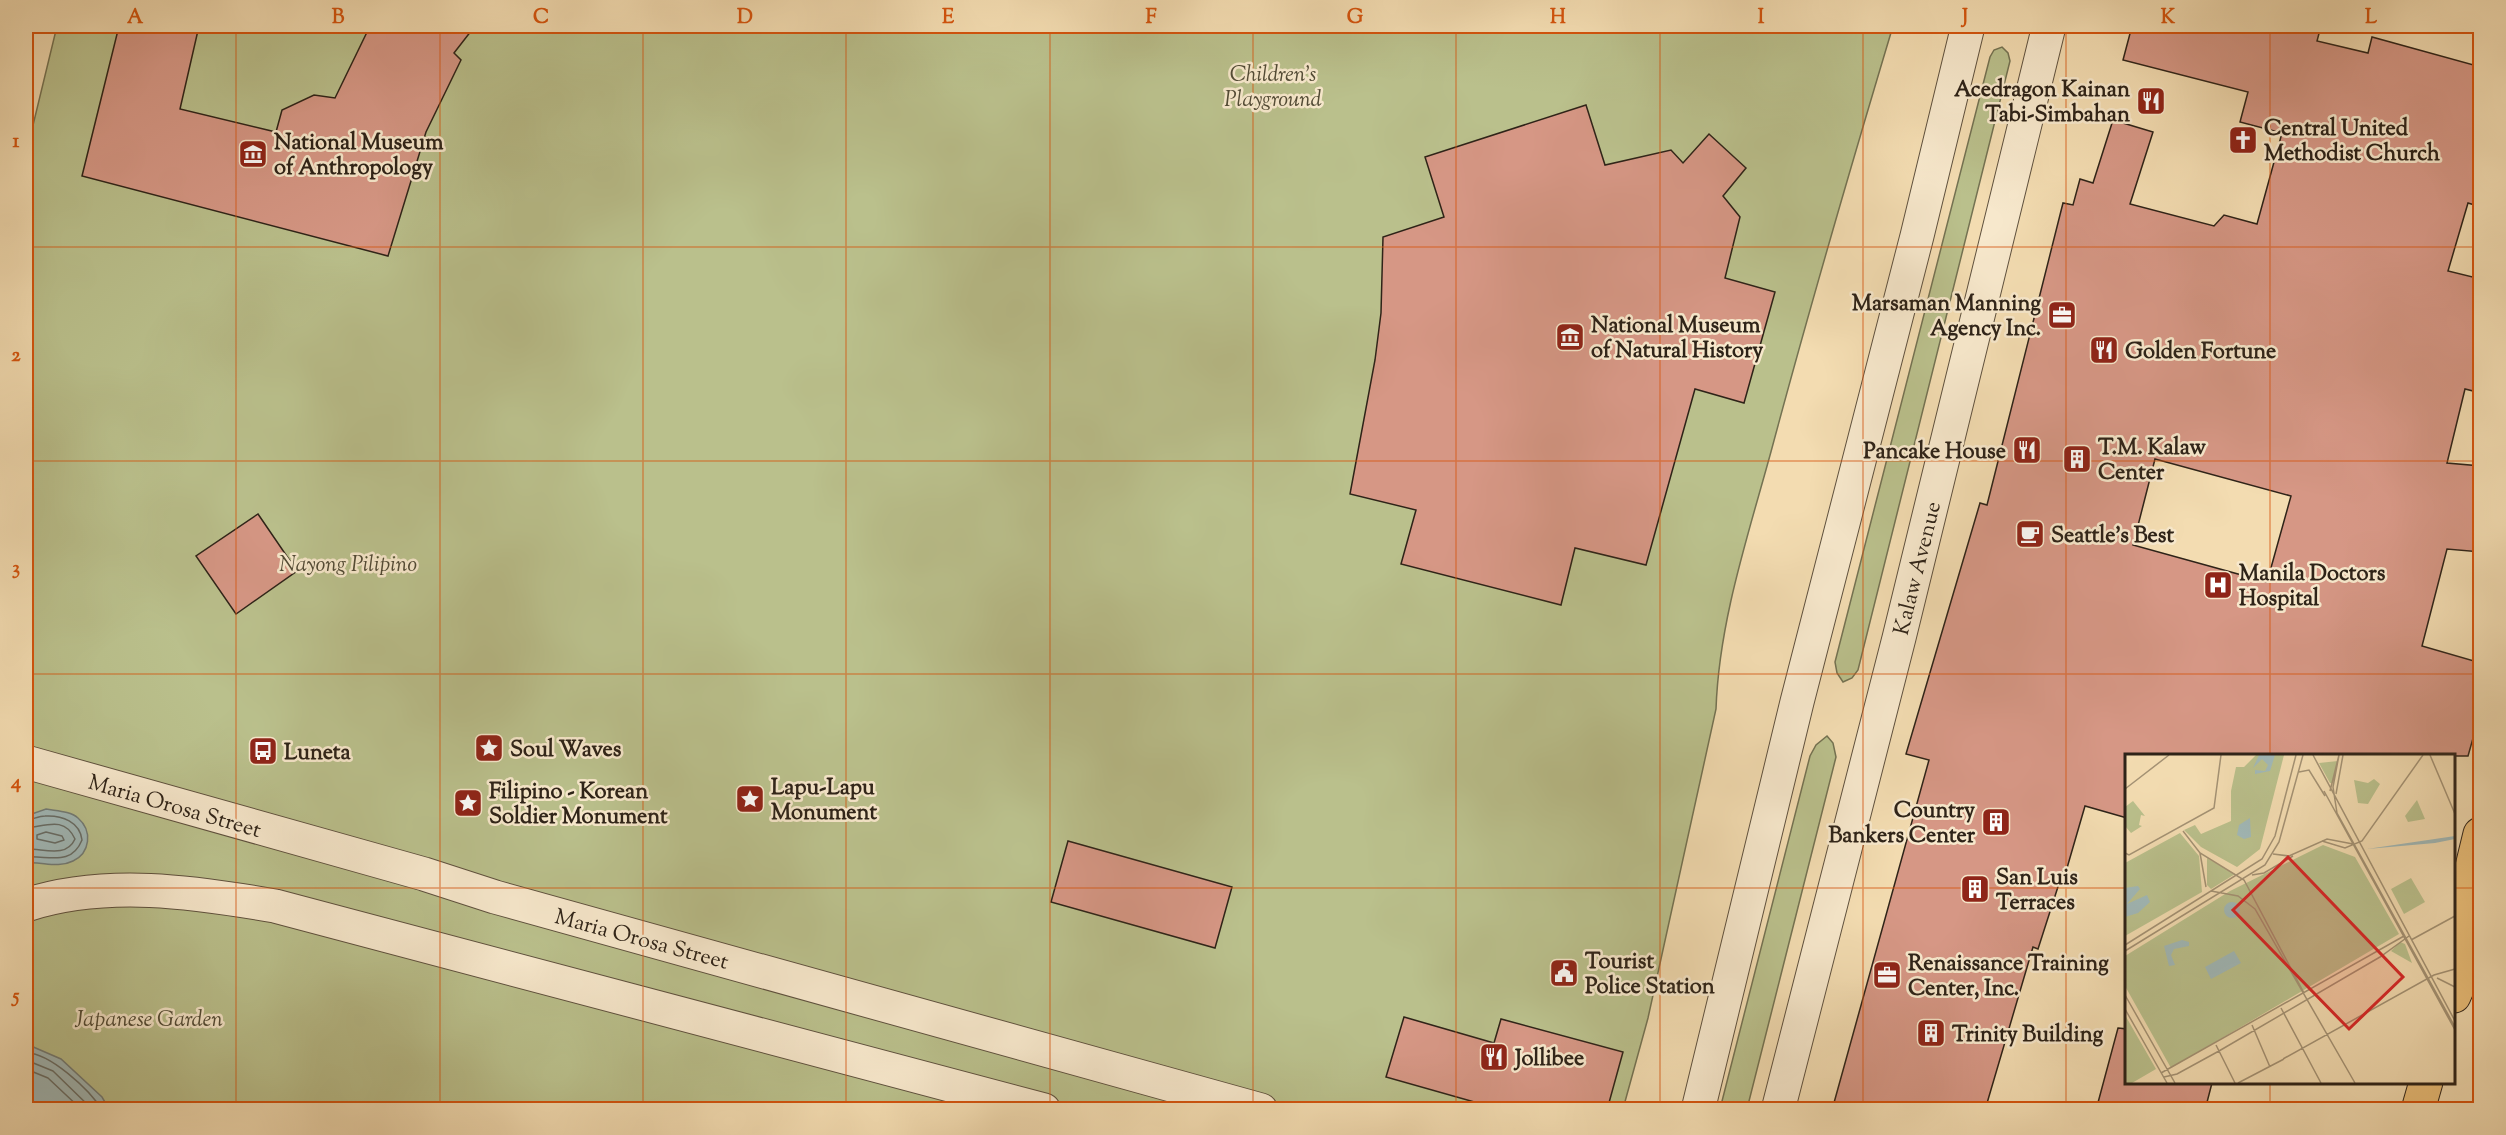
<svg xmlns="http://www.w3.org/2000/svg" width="2506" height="1135" font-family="'Sorts Mill Goudy',serif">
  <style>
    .green { fill: #bac08c; stroke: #747252; stroke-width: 1.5 }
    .water { fill: #a1b9b8; stroke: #737d78; stroke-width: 1.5 }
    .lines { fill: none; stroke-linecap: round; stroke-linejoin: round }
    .shore { stroke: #686e68; stroke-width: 1.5 }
    .building { fill: #d69785; stroke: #2e2318; stroke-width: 1.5; fill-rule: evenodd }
    .minor-casing { stroke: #5f513e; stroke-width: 35 }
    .major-casing { stroke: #2e2318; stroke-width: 35 }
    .minor { stroke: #f7e8cc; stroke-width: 33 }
    .major { stroke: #eabe78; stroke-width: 33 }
    .grid { fill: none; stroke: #d5540d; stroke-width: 1.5; stroke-opacity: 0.55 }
    .labels { text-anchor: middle; stroke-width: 5; stroke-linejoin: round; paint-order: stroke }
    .park-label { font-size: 22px; font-style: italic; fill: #514a35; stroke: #f7e8cc }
    .poi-label { font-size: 22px; font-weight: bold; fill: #2e2318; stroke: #f7e8cc; text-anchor: start }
    .street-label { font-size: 22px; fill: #2e2318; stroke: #f7e8cc }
    .inset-road { fill: none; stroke: #a49274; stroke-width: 1.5 }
    .view { fill: #d62828; fill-opacity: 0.15; stroke: #d62828; stroke-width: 3 }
    .inset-edge { fill: none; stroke: #2e2318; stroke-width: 3 }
    .neatline { fill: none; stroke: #d5540d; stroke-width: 2 }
    .grid-label { font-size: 20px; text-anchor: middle; font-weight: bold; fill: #d5540d }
  </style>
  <rect width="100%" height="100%" fill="#f3dcb1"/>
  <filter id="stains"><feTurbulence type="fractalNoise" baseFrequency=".00333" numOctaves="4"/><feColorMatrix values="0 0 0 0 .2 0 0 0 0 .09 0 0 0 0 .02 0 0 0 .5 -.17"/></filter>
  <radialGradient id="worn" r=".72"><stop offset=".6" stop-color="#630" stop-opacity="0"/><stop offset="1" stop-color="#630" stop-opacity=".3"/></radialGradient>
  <g class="green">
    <path d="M57,26H1893C1851,166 1810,306 1772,448C1749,533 1719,620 1716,709L1648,1018L1623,1109L26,1110V154Z"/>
    <polygon points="2002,47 2008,53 2010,61 1858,670 1852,678 1843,682 1837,673 1835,662 1990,57 1994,50"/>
    <polygon points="1827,736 1833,743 1836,757 1747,1109 1720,1109 1810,756 1816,745"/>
  </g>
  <g class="water">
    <path d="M46,809C56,811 70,811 78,818C93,831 90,853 73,861C57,869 42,861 26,863V816Z"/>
    <polygon points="31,1046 61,1059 102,1097 109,1109 26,1109 26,1047"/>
  </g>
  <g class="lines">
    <g class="shore">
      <path d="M26,820C32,820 38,816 45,816C62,815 80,822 82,840C71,867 48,855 26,857"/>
      <path d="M26,828C44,827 64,815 75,839C66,859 42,848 26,849"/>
      <polygon points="46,832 62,836 64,840 55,843 37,839 37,835"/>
      <path d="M26,1053C49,1052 90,1090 102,1110"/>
      <polyline points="26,1060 53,1071 93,1110"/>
      <polyline points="26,1069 48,1078 82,1110"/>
    </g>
  </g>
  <g class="building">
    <polygon points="119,26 199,26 180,109 276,132 282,110 314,95 335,98 370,26 475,26 454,53 461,60 426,132 388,256 82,176"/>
    <path d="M2132,26H2321L2317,41L2368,53L2372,37L2481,67V207L2468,203L2448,271L2481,279V393L2465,389L2447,463L2481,466V552L2447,549L2422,646L2481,663V710L2468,756H2127V818L2085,806L2067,868H2064L2038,949L2033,947L1985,1110H1832L1929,760L1906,754L1980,503L1987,505L2063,203L2073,205L2080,179L2093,183L2113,120L2153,132L2130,204L2214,226L2224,215L2257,224L2282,133L2240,122L2248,92L2123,60ZM2155,459L2291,496L2267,582L2133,545Z"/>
    <polygon points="1586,105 1605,165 1671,150 1683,163 1709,134 1746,168 1723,196 1740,217 1725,278 1775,292 1744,403 1695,389 1646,565 1575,548 1561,605 1401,564 1416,510 1350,494 1375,360 1381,313 1383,237 1444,217 1425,157"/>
    <polygon points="258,514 297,571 236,614 196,556"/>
    <polygon points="1068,841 1232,887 1215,948 1051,902"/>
    <polygon points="1404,1017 1494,1043 1501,1019 1623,1052 1607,1110 1491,1110 1477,1106 1478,1103 1386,1077"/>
    <polygon points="2118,1028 2127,1029 2127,1083 2212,1083 2205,1110 2096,1110"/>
  </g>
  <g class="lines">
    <g class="minor-casing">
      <g id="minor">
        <polyline points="26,762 424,874 495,897 1261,1110"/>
        <path d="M26,905C106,879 194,892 275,906L1044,1110"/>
        <polyline points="1698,1110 1797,702 1917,236 1968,26"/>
        <polyline points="1778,1110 1899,638 2049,26"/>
      </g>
    </g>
    <g class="major-casing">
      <g id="major">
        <polyline points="2454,941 2480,834"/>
        <polyline points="2454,996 2480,937"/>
        <polyline points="2418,1110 2426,1082"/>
      </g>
    </g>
    <use href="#minor" class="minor"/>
    <use href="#major" class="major"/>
  </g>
  <path class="grid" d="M236,26V1110M440,26V1110M643,26V1110M846,26V1110M1050,26V1110M1253,26V1110M1456,26V1110M1660,26V1110M1863,26V1110M2066,26V1110M2270,26V756M26,247H2480M26,461H2480M26,674H2480M26,888H2126M2454,888H2480M2270,1082V1110"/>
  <defs>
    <g id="restaurant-square" transform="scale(1.5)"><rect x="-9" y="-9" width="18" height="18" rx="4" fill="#8f2418" stroke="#f7e8cc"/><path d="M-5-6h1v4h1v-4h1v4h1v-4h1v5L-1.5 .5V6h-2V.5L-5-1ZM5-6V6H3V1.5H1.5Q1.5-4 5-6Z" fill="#fff"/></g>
    <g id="church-square" transform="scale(1.5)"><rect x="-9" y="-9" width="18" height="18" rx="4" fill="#8f2418" stroke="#f7e8cc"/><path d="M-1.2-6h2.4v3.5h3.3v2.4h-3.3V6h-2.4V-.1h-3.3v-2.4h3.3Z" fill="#fff"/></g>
    <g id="museum-square" transform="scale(1.5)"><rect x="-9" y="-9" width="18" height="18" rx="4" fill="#8f2418" stroke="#f7e8cc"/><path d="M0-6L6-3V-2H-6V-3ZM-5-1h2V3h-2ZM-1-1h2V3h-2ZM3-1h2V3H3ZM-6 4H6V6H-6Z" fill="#fff"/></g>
    <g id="office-square" transform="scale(1.5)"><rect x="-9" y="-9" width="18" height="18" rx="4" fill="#8f2418" stroke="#f7e8cc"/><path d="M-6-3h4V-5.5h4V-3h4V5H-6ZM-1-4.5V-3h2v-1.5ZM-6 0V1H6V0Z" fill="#fff"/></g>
    <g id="building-square" transform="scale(1.5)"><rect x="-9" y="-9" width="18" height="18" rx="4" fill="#8f2418" stroke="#f7e8cc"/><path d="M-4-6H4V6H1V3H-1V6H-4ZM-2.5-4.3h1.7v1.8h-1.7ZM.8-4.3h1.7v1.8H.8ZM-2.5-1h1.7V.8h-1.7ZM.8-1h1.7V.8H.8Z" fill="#fff"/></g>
    <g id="cafe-square" transform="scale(1.5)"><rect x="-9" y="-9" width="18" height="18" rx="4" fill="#8f2418" stroke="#f7e8cc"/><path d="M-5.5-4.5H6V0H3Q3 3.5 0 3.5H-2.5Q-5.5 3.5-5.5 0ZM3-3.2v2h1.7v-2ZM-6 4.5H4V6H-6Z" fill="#fff"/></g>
    <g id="hospital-square" transform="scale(1.5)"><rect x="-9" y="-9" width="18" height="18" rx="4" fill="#8f2418" stroke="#f7e8cc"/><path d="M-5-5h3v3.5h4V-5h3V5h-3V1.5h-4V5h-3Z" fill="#fff"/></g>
    <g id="sight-square" transform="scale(1.5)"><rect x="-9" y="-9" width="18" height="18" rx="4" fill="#8f2418" stroke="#f7e8cc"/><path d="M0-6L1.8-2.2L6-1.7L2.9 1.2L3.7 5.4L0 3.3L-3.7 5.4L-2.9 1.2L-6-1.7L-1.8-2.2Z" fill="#fff"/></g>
    <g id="bus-square" transform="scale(1.5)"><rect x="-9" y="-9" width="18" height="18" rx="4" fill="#8f2418" stroke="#f7e8cc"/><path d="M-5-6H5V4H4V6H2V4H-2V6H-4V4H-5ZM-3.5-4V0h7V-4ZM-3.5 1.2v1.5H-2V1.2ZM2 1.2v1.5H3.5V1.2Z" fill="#fff"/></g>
    <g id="civic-square" transform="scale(1.5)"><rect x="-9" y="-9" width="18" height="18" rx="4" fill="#8f2418" stroke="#f7e8cc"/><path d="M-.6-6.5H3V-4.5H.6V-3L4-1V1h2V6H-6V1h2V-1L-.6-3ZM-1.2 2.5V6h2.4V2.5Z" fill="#fff"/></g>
  </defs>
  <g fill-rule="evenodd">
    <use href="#restaurant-square" x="2151" y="101"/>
    <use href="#church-square" x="2243" y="140"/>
    <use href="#museum-square" x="253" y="154"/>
    <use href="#office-square" x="2062" y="315"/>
    <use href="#museum-square" x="1570" y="337"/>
    <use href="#restaurant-square" x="2104" y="350"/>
    <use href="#restaurant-square" x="2027" y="450"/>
    <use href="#building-square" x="2077" y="459"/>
    <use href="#cafe-square" x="2030" y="534"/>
    <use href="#hospital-square" x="2218" y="585"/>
    <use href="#sight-square" x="489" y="748"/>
    <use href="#bus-square" x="263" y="751"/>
    <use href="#sight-square" x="750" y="799"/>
    <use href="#sight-square" x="468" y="803"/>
    <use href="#building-square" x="1996" y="822"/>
    <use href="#building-square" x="1975" y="889"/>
    <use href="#civic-square" x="1564" y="973"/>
    <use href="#office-square" x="1887" y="975"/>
    <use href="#building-square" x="1931" y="1033"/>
    <use href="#restaurant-square" x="1494" y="1057"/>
  </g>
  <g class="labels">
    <g class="park-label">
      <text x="1273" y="81">Children's<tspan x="1273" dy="25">Playground</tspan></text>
      <text x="348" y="571">Nayong Pilipino</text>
      <text x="149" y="1026">Japanese Garden</text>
    </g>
    <g class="poi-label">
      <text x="2130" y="96" text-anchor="end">Acedragon Kainan<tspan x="2130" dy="25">Tabi-Simbahan</tspan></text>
      <text x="2264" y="135">Central United<tspan x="2264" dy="25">Methodist Church</tspan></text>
      <text x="274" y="149">National Museum<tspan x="274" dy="25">of Anthropology</tspan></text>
      <text x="2041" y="310" text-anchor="end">Marsaman Manning<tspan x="2041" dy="25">Agency Inc.</tspan></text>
      <text x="1591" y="332">National Museum<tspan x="1591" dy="25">of Natural History</tspan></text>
      <text x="2125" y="358">Golden Fortune</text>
      <text x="2098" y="454">T.M. Kalaw<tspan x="2098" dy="25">Center</tspan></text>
      <text x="2006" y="458" text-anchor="end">Pancake House</text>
      <text x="2051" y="542">Seattle's Best</text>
      <text x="2239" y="580">Manila Doctors<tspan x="2239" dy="25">Hospital</tspan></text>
      <text x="510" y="756">Soul Waves</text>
      <text x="284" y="759">Luneta</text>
      <text x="771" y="794">Lapu-Lapu<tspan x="771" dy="25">Monument</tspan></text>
      <text x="489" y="798">Filipino - Korean<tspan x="489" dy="25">Soldier Monument</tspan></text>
      <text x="1975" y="817" text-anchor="end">Country<tspan x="1975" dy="25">Bankers Center</tspan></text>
      <text x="1996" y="884">San Luis<tspan x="1996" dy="25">Terraces</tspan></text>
      <text x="1585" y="968">Tourist<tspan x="1585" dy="25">Police Station</tspan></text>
      <text x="1908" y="970">Renaissance Training<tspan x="1908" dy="25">Center, Inc.</tspan></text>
      <text x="1952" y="1041">Trinity Building</text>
      <text x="1515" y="1065">Jollibee</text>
    </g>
    <g class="street-label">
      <text transform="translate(1916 568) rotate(-76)" y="8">Kalaw Avenue</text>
      <text transform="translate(175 805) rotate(16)" y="8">Maria Orosa Street</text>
      <text transform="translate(642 938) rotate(15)" y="8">Maria Orosa Street</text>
    </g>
  </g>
  <g transform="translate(2125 754)">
    <rect width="330" height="330" fill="#f3dcb1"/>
    <path d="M131,1H159L135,95L112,113L76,93L59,76L70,71L76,80L106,67V37L111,13H119ZM213,7L208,29H205L194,9ZM249,25L255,30L243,50L233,49L229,26L243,29ZM292,46L300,65L283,68L280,62ZM8,47L20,62L16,61L14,71L17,72L6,79L0,72V53ZM55,79L74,102L77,138L0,182V109ZM198,91L230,103L274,180L46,314L0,232V202L105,137ZM82,104L110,120L86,135L82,131ZM286,124L300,148L279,160L266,135ZM275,188L280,190L287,209L266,197ZM0,261L31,315L7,329H0Z" fill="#bac08c"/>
    <path d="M134,1H150L145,17L130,20V16L140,17L143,11L137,5L128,14ZM125,64L126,83L119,85L112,81L114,71ZM330,82V85L310,89L242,95ZM13,132L15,135L2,150L22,141L25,148L13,159L0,163V134ZM99 156a8 8 0 1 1 16 0a8 8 0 1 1-16 0ZM57,186L64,188V192L49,195L46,201L50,211L44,212L39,192ZM109,197L116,209L86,225L80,213Z" fill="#a1b9b8"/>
    <path class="inset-road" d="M188,1L330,267M214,1L208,33L212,59L330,273M305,1L330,60M174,18L184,16L200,42M0,35L44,1M199,37L330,276M205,37L214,1M211,40L218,1M58,77L75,99L119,126L179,239M197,87L220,94L237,87L298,1M0,99L4,101L89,54L96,1M75,99L81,133M148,100L164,102L202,85L228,90M127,121L139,119L168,102M86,137L113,142L130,155L230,329M286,186L330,162M0,191L137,105L150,82L171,1M0,197L140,111L154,88L178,1M312,224L330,233M0,241L50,329M156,254L196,329M0,255L42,329M127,271L145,313M91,291L110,329M158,305L309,221L330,215M36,319L279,182M39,323L52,320L94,297L255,203L284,182M113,329L159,305"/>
    <path class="view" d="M163,103L278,223L224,275L108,156Z"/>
    <rect width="330" height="330" class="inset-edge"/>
  </g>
  <rect width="2506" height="1135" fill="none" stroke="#f3dcb1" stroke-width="66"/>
  <rect x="33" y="33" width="2440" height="1069" class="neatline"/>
  <g class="grid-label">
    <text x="135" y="23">A</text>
    <text x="338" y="23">B</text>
    <text x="541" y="23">C</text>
    <text x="745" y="23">D</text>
    <text x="948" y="23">E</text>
    <text x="1151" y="23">F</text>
    <text x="1355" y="23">G</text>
    <text x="1558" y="23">H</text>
    <text x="1761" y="23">I</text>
    <text x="1965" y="23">J</text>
    <text x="2168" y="23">K</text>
    <text x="2371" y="23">L</text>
    <text x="16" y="147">1</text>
    <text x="16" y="361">2</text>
    <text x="16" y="574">3</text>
    <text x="16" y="788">4</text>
    <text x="16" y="1002">5</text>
  </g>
  <rect width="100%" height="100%" filter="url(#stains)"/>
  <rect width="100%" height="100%" fill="url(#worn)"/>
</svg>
